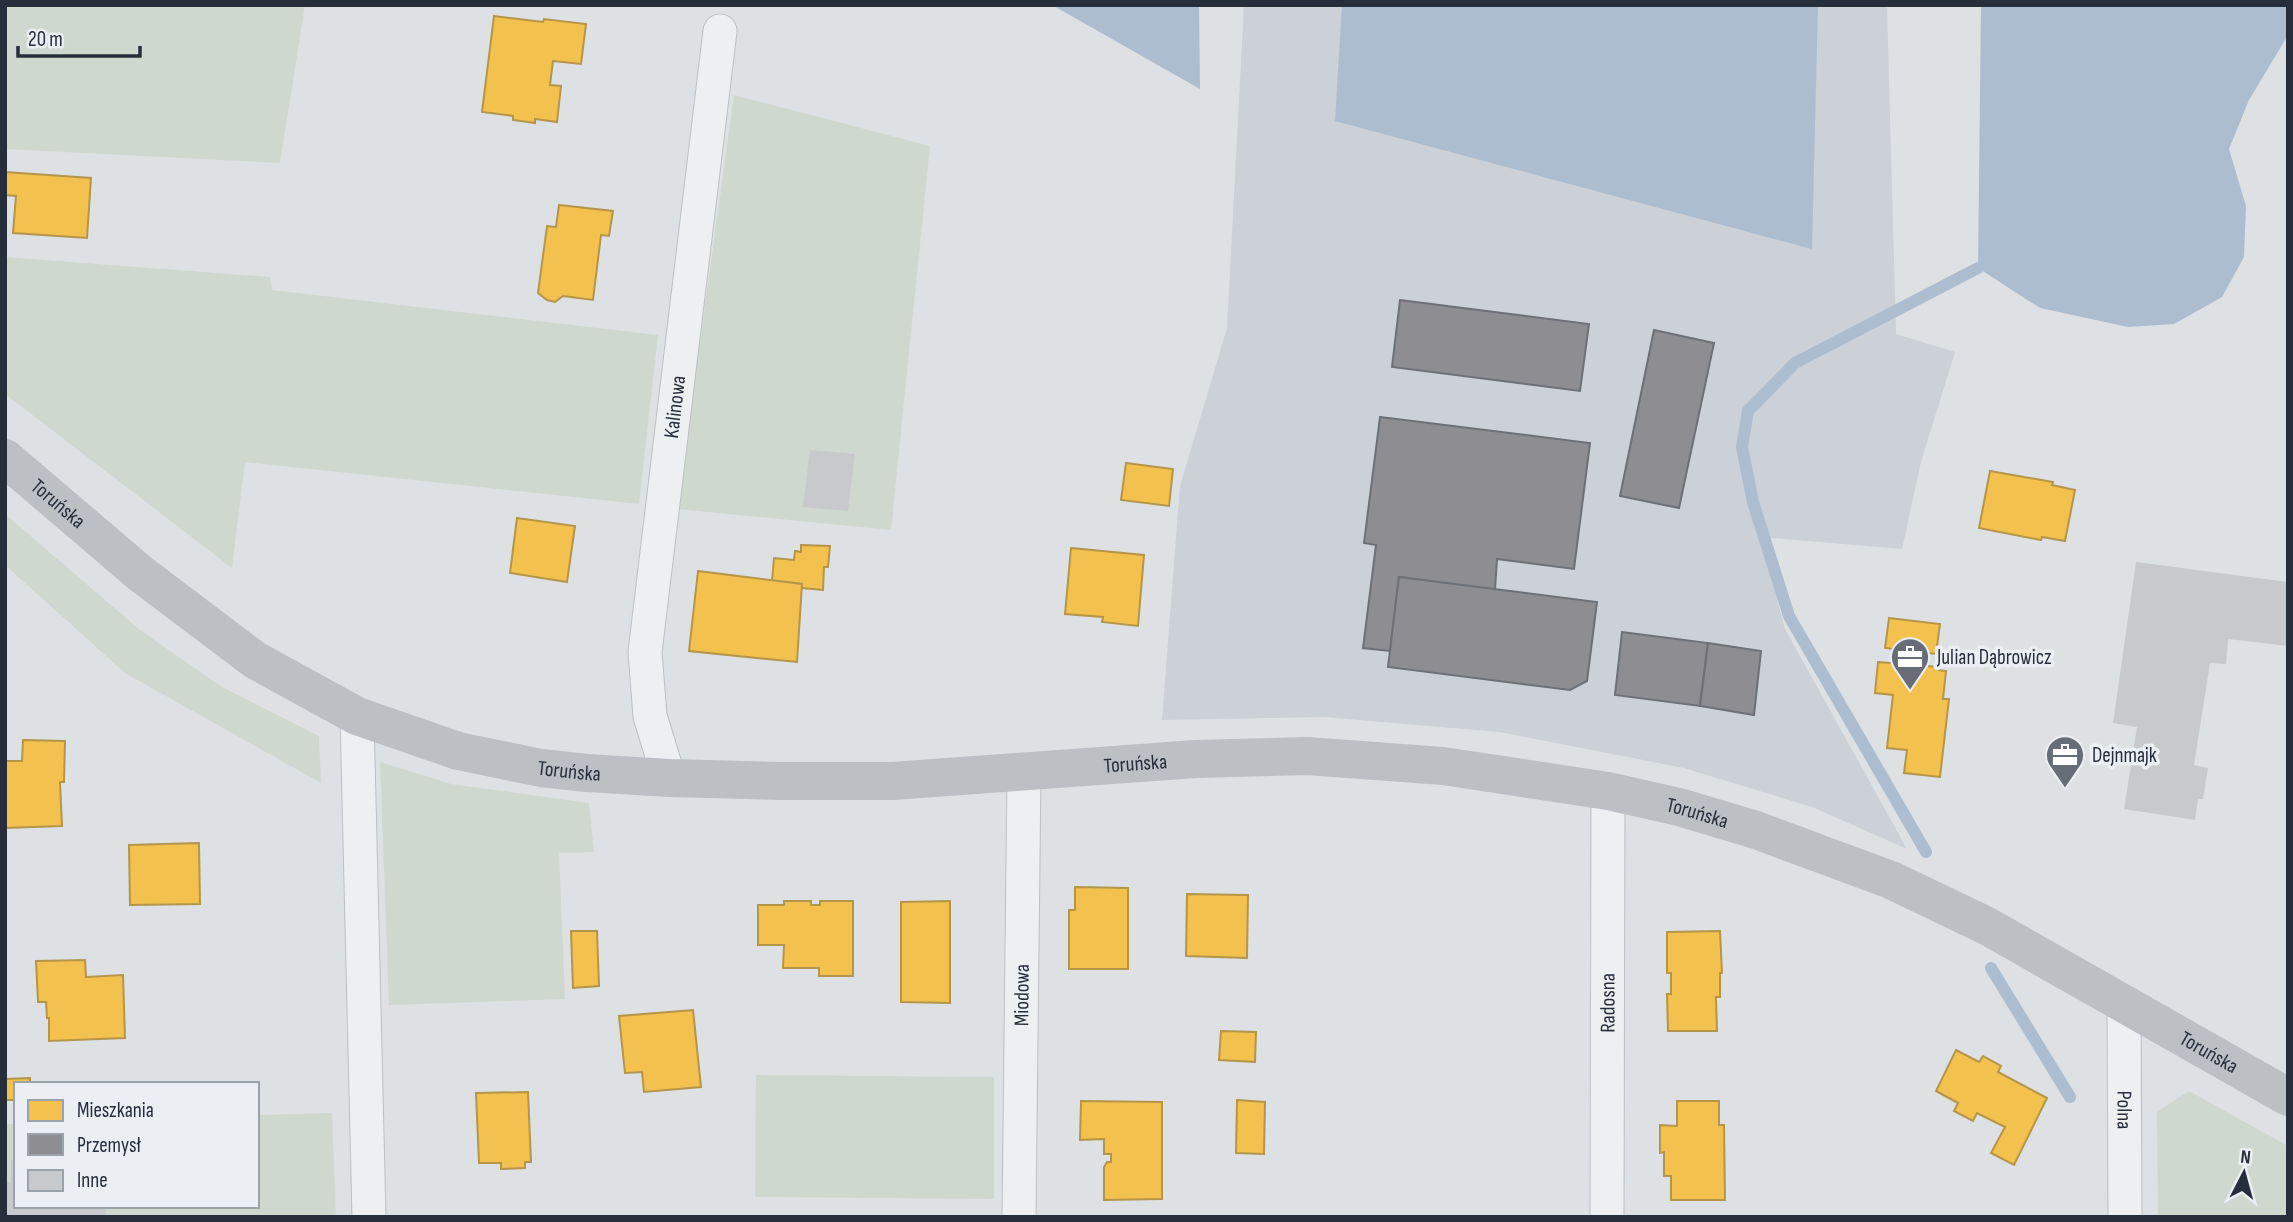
<svg xmlns="http://www.w3.org/2000/svg" width="2293" height="1222" font-family="'Sofia Sans Condensed',sans-serif">
  <style>
    .built { fill: #ccd0d7 }
    .green { fill: #cfd8cf }
    .water { fill: #acbdcf }
    .homes { fill: #f2c14e; stroke: #b59549; stroke-width: 2 }
    .industry { fill: #8d8d92; stroke: #6e7078; stroke-width: 2 }
    .lines { fill: none; stroke-linecap: round; stroke-linejoin: round }
    .stream { stroke: #acbdcf; stroke-width: 12 }
    .building { fill: #c7c9cc }
    .minor-casing { stroke: #bdbfc2; stroke-width: 35 }
    .minor { stroke: #eeeff1; stroke-width: 33 }
    .secondary { stroke: #bcbfc4; stroke-width: 38 }
    .labels { text-anchor: middle; stroke-width: 7; stroke-linejoin: round; paint-order: stroke }
    .street-label { font-size: 21px; fill: #262e3c; stroke: #ebeff4 }
    .poi-label { font-size: 21px; fill: #262e3c; stroke: #ebeff4; text-anchor: start }
  </style>
  <rect width="100%" height="100%" fill="#dee1e4"/>
  <polygon class="built" points="1244,5 1887,5 1896,334 1955,352 1921,462 1902,549 1760,537 1785,629 1907,849 1812,807 1684,768 1499,732 1324,717 1162,720 1180,486 1227,328"/>
  <g class="green">
    <polygon points="5,5 305,5 280,163 5,149"/>
    <polygon points="734,95 930,146 891,530 677,509"/>
    <polygon points="5,257 270,277 272,290 658,335 639,504 245,462 232,568 5,394"/>
    <polygon points="5,514 140,630 222,687 319,736 321,783 125,673 5,565"/>
    <polygon points="380,762 451,784 589,803 594,852 559,853 565,999 389,1005"/>
    <polygon points="756,1075 994,1077 994,1199 755,1197"/>
    <polygon points="2189,1091 2288,1146 2288,1217 2158,1217 2157,1112"/>
    <polygon points="332,1113 336,1217 5,1217 5,1124 16,1124 16,1206 257,1206 257,1115"/>
  </g>
  <g class="water">
    <polygon points="1052,5 1199,5 1200,89"/>
    <polygon points="1342,5 1818,5 1812,249 1335,121"/>
    <polygon points="1981,5 2288,5 2288,35 2249,100 2229,149 2246,206 2244,257 2222,297 2174,324 2128,327 2040,308 1978,268"/>
  </g>
  <g class="homes">
    <polygon points="494,16 543,22 544,19 586,24 581,64 553,61 550,85 561,86 557,122 535,119 535,123 513,120 513,116 482,112"/>
    <polygon points="5,172 91,178 87,238 13,233 16,196 5,195"/>
    <polygon points="559,205 613,211 609,236 601,235 593,300 563,296 555,302 547,300 538,293 547,226 556,227"/>
    <polygon points="1126,463 1173,469 1169,506 1121,500"/>
    <polygon points="1990,471 2053,482 2052,485 2075,490 2065,541 2042,537 2041,540 1979,528"/>
    <polygon points="517,518 575,526 567,582 510,573"/>
    <polygon points="801,545 830,546 828,567 824,567 823,590 802,588 802,584 772,581 774,558 794,560 795,551 801,552"/>
    <polygon points="1071,548 1144,555 1138,626 1102,622 1103,617 1065,614"/>
    <polygon points="698,571 802,584 797,662 689,651"/>
    <polygon points="1889,618 1940,624 1936,654 1885,648"/>
    <polygon points="1878,662 1939,667 1938,670 1946,671 1943,699 1949,699 1940,777 1904,773 1907,750 1887,748 1893,695 1875,693"/>
    <polygon points="23,740 65,741 64,782 60,782 62,826 5,828 5,761 22,761"/>
    <polygon points="199,843 200,904 130,905 129,845"/>
    <polygon points="1075,887 1128,888 1128,969 1069,969 1069,910 1075,910"/>
    <polygon points="1187,894 1248,895 1247,958 1186,956"/>
    <polygon points="784,901 811,901 811,905 820,905 820,901 853,901 853,976 819,976 819,968 783,968 784,945 758,945 758,905 784,905"/>
    <polygon points="950,901 950,1003 901,1002 901,902"/>
    <polygon points="571,931 597,931 599,986 573,988"/>
    <polygon points="1720,931 1722,973 1720,973 1720,997 1716,997 1717,1031 1668,1031 1667,994 1671,994 1671,973 1667,973 1667,932"/>
    <polygon points="85,960 86,977 123,975 125,1038 49,1041 49,1018 47,1018 46,1002 38,1002 36,961"/>
    <polygon points="693,1010 701,1087 644,1092 642,1072 625,1073 619,1016"/>
    <polygon points="1221,1031 1256,1032 1255,1062 1219,1060"/>
    <polygon points="1956,1050 1979,1062 1983,1056 2001,1066 1998,1072 2047,1098 2014,1165 1991,1153 2005,1127 1977,1113 1973,1121 1954,1111 1958,1103 1936,1091"/>
    <polygon points="30,1078 30,1084 16,1084 16,1100 5,1100 5,1079"/>
    <polygon points="528,1092 531,1162 525,1162 525,1168 501,1169 501,1163 479,1163 476,1093"/>
    <polygon points="1237,1100 1265,1102 1264,1154 1236,1153"/>
    <polygon points="1081,1101 1162,1102 1162,1199 1104,1200 1104,1167 1107,1162 1111,1162 1111,1154 1104,1154 1104,1139 1080,1140"/>
    <polygon points="1677,1101 1719,1101 1719,1125 1724,1125 1725,1200 1671,1200 1671,1176 1664,1176 1664,1152 1660,1153 1660,1125 1677,1126"/>
  </g>
  <g class="industry">
    <polygon points="1400,300 1589,324 1580,391 1392,367"/>
    <polygon points="1654,330 1714,343 1679,508 1620,496"/>
    <polygon points="1380,417 1590,443 1574,569 1497,559 1495,590 1399,577 1390,651 1363,648 1376,545 1364,543"/>
    <polygon points="1399,577 1597,602 1587,681 1570,690 1388,667"/>
    <polygon points="1622,632 1708,643 1700,706 1615,695"/>
    <polygon points="1708,643 1761,651 1754,715 1700,706"/>
  </g>
  <g class="lines">
    <g class="stream">
      <polyline points="1926,852 1789,616 1753,502 1742,447 1748,411 1795,363 1978,268"/>
      <polyline points="1991,968 2070,1097"/>
    </g>
  </g>
  <g class="building">
    <polygon points="810,450 855,454 848,511 803,507"/>
    <polygon points="2136,562 2288,582 2288,646 2228,639 2226,664 2210,663 2194,765 2208,768 2203,799 2198,799 2195,820 2124,809 2137,727 2113,723"/>
    <polygon points="11,1160 16,1160 16,1206 106,1206 106,1217 5,1217 5,1182 11,1182"/>
  </g>
  <g class="lines">
    <g class="minor-casing">
      <g id="minor">
        <polyline points="357,716 369,1217"/>
        <path id="s1" d="M669,778L650,716L645,652L720,31"/>
        <path id="s2" d="M2124,1003L2125,1217"/>
        <path id="s3" d="M1019,1217L1024,772"/>
        <path id="s4" d="M1607,1217L1608,791"/>
      </g>
    </g>
    <use href="#minor" class="minor"/>
    <path class="secondary" id="s5" d="M5,458L141,574L255,660L357,716L458,751L541,768L587,773L669,778L780,781H892L1196,759L1307,756L1443,766L1608,791L1679,807L1756,830L1891,880L1987,926L2288,1097"/>
  </g>
  <defs>
    <g id="office-pin" transform="scale(2.0125)"><path d="M0 17L-7.5 6A9.5 9.5 0 1 1 7.5 6Z" fill="#666d77" stroke="#ebeff4"/><path d="M-6-3h4V-5.5h4V-3h4V5H-6ZM-1-4.5V-3h2v-1.5ZM-6 0V1H6V0Z" fill="#fff"/></g>
  </defs>
  <g fill-rule="evenodd">
    <use href="#office-pin" x="1910" y="657"/>
    <use href="#office-pin" x="2065" y="755"/>
  </g>
  <g class="labels">
    <g class="street-label">
      <text dy="7" stroke="none"><textPath href="#s1" startOffset="376">Kalinowa</textPath></text>
      <text dy="7" stroke="none"><textPath href="#s5" startOffset="70">Toruńska</textPath></text>
      <text dy="7" stroke="none"><textPath href="#s5" startOffset="1225">Toruńska</textPath></text>
      <text dy="7" stroke="none"><textPath href="#s5" startOffset="658">Toruńska</textPath></text>
      <text dy="7" stroke="none"><textPath href="#s5" startOffset="1792">Toruńska</textPath></text>
      <text dy="7" stroke="none"><textPath href="#s3" startOffset="222">Miodowa</textPath></text>
      <text dy="7" stroke="none"><textPath href="#s4" startOffset="214">Radosna</textPath></text>
      <text dy="7" stroke="none"><textPath href="#s5" startOffset="2359">Toruńska</textPath></text>
      <text dy="7" stroke="none"><textPath href="#s2" startOffset="107">Polna</textPath></text>
    </g>
    <g class="poi-label">
      <text x="1937" y="664">Julian Dąbrowicz</text>
      <text x="2092" y="762">Dejnmajk</text>
    </g>
  </g>
  <rect width="2293" height="1222" fill="none" stroke="#262e3c" stroke-width="14"/>
  <rect x="14" y="1082" width="245" height="126" fill="#ebeff4" stroke="#9ca2aa" stroke-width="2"/>
  <rect x="28" y="1100" width="35" height="21" fill="#f2c14e" stroke="#9ca2aa" stroke-width="2"/>
  <text x="77" y="1117" font-size="21" fill="#262e3c">Mieszkania</text>
  <rect x="28" y="1134" width="35" height="21" fill="#8d8d92" stroke="#9ca2aa" stroke-width="2"/>
  <text x="77" y="1152" font-size="21" fill="#262e3c">Przemysł</text>
  <rect x="28" y="1170" width="35" height="21" fill="#c7c9cc" stroke="#9ca2aa" stroke-width="2"/>
  <text x="77" y="1187" font-size="21" fill="#262e3c">Inne</text>
  <g transform="translate(2244 1173) rotate(6)" stroke="#ebeff4" stroke-width="5" paint-order="stroke">
  <path d="M0-5L12 26L0 18L-12 26Z" fill="#262e3c"/>
  <text y="-10" font-size="19" font-weight="bold" text-anchor="middle" fill="#262e3c">N</text>
  </g>
  <path d="M18 46v10h122v-10" fill="none" stroke="#262e3c" stroke-width="3.5"/>
  <text x="28" y="46" font-size="21" fill="#262e3c" stroke="#ebeff4" stroke-width="5" paint-order="stroke">20 m</text>
</svg>
